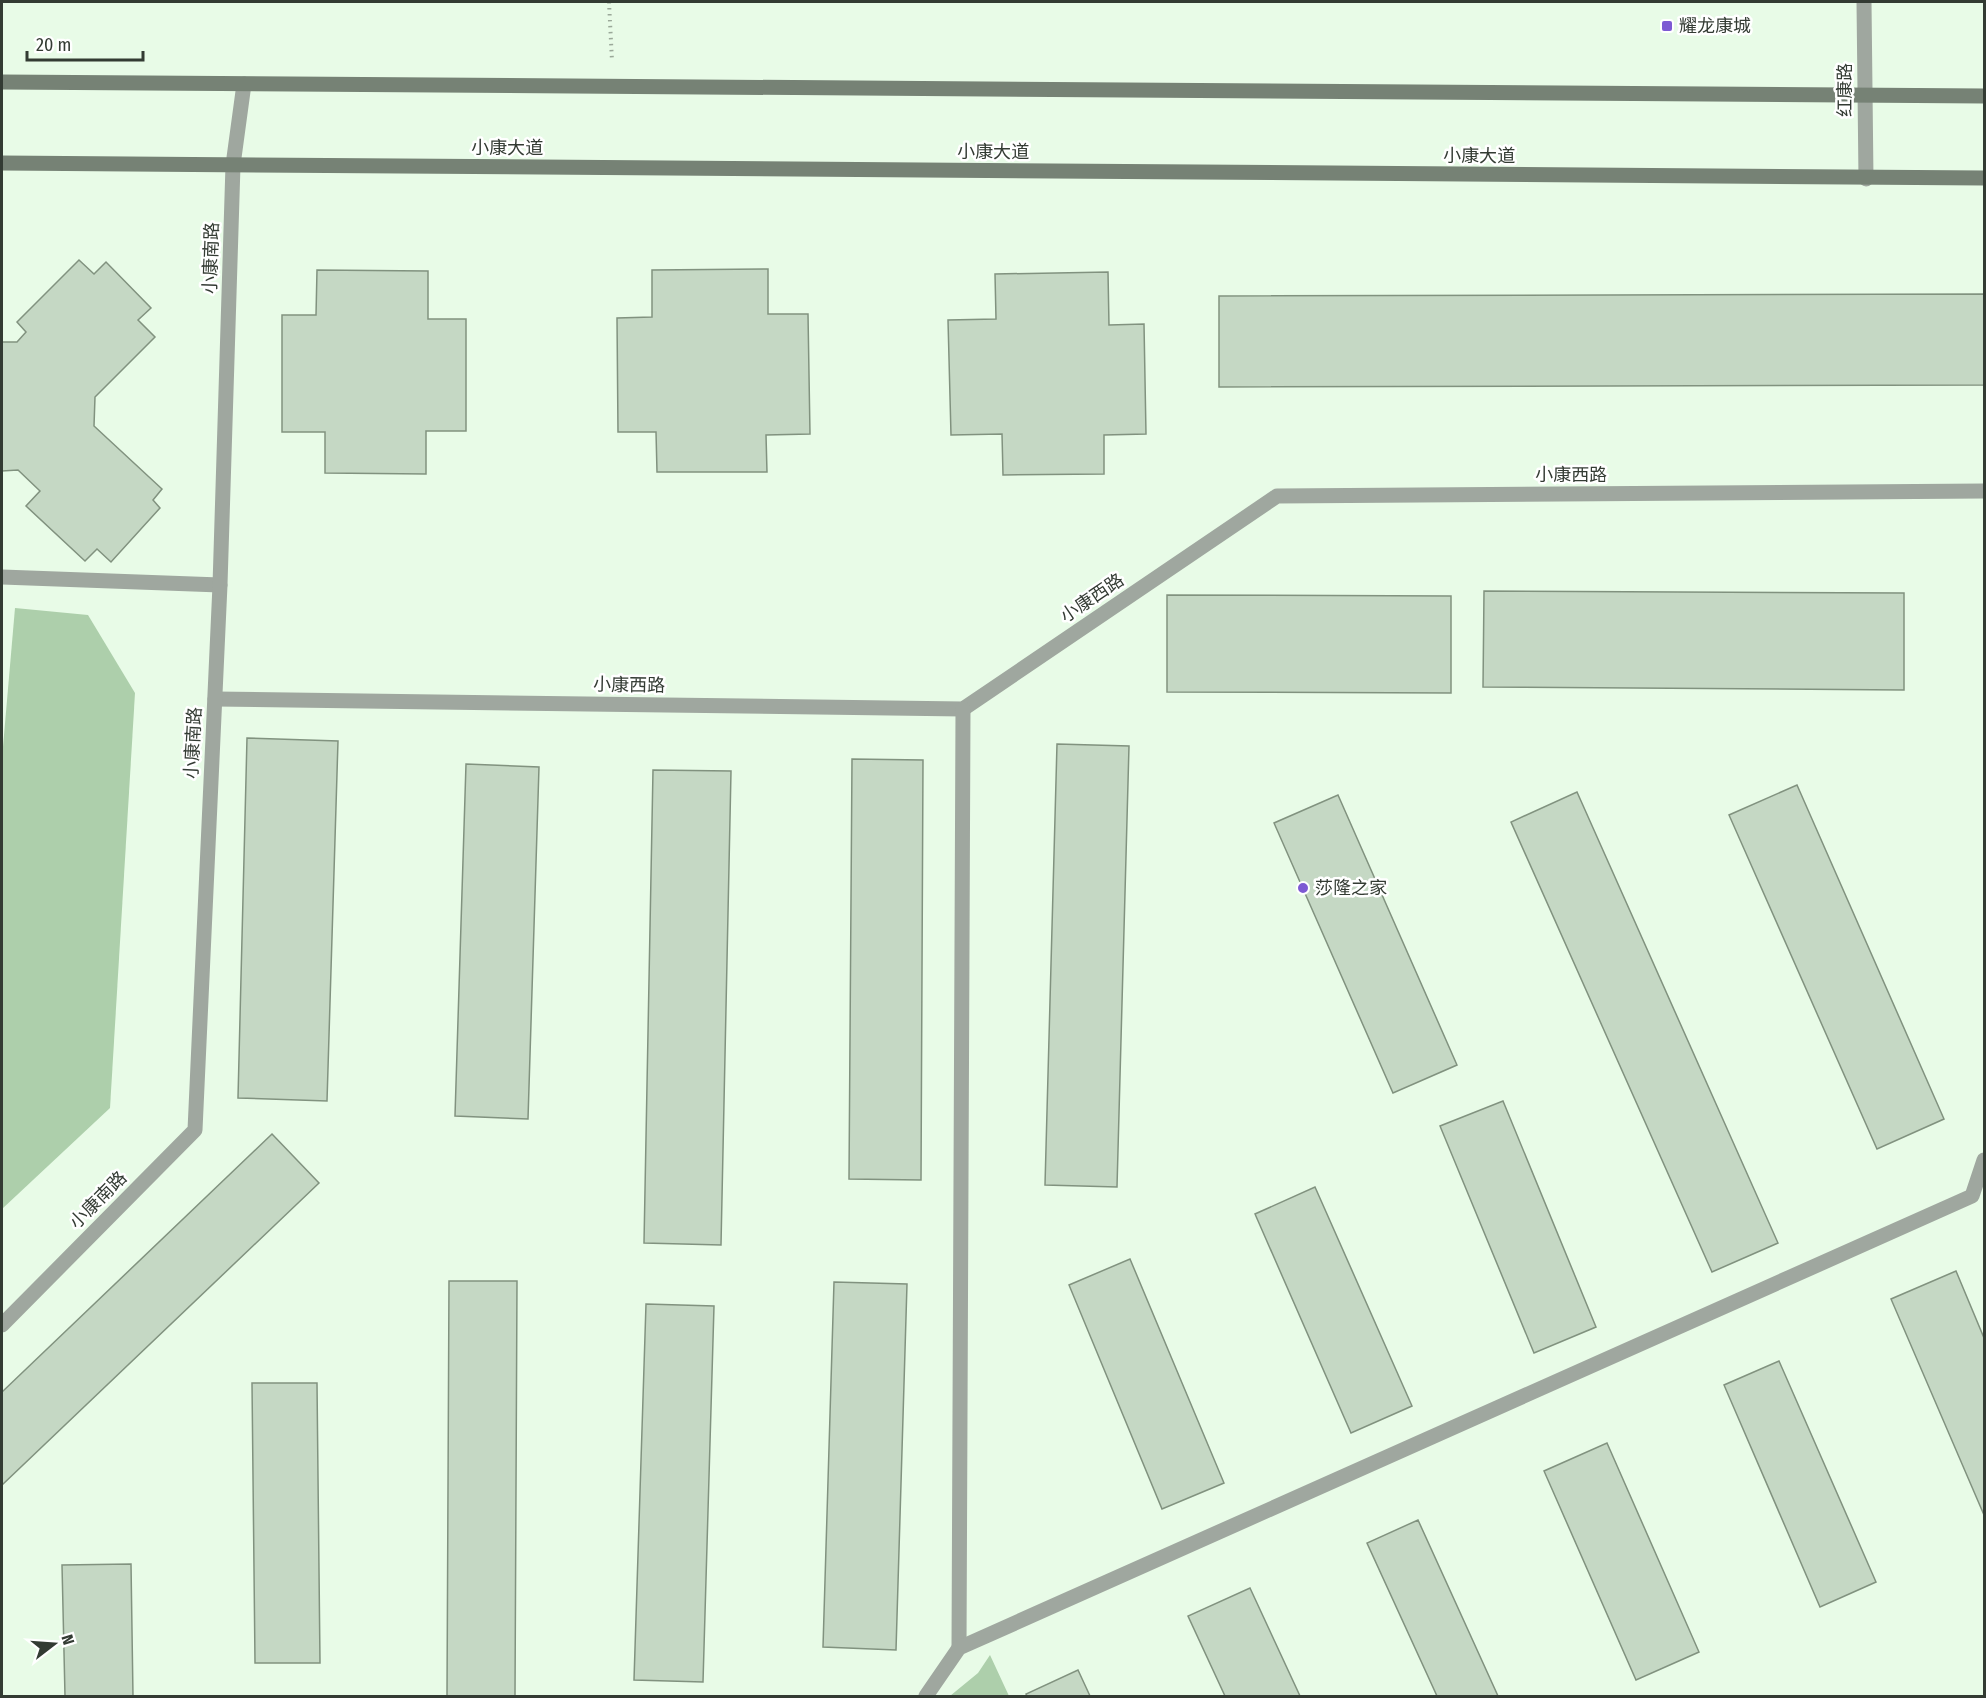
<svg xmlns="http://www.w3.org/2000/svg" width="1986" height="1698" font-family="'Fira Sans Condensed','Noto Sans SC',sans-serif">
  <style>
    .green { fill: #adcfab }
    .building { fill: #c5d8c4; stroke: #81927f; stroke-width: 1.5 }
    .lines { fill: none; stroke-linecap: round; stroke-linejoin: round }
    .path { stroke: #9aa899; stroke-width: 4; stroke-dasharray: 1.5 4.5; stroke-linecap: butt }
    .service { stroke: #9fa79f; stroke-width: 15 }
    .minor { stroke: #9fa79f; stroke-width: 15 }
    .secondary { stroke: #768275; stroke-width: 15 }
    .poi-dot { fill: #7d59d3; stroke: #fff; stroke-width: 2 }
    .labels { text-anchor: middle; stroke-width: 5; stroke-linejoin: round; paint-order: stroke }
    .poi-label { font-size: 18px; fill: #333b33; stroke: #fff; text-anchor: start }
    .street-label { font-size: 18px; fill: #333b33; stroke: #fff }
  </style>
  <rect width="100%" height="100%" fill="#e8fbe7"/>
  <g class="green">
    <polygon points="15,608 88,615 135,693 110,1108 2,1209 2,758"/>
    <polygon points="990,1655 1009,1696 950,1696 978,1673"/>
  </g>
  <g class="building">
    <polygon points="79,260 94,274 106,262 151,308 138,320 155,337 95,397 94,426 162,489 153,500 160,508 111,562 97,549 85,561 26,506 40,491 18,470 2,471 2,342 17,342 26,332 17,322"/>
    <polygon points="768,269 768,314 808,314 810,434 766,435 767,472 657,472 656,432 618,432 617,318 652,317 652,270"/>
    <polygon points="317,270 428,271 428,319 466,319 466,431 426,431 426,474 325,473 325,432 282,432 282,315 316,315"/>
    <polygon points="1108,272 1109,325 1144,324 1146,434 1104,435 1104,474 1003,475 1002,434 951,435 948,320 996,319 995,274"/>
    <polygon points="1984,294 1984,385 1219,387 1219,296"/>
    <polygon points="1484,591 1904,593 1904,690 1483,687"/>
    <polygon points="1167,595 1451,596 1451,693 1167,692"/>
    <polygon points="247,738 338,741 327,1101 238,1098"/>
    <polygon points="1057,744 1129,746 1117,1187 1045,1185"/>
    <polygon points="852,759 923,760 921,1180 849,1179"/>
    <polygon points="466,764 539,767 528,1119 455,1116"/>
    <polygon points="653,770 731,771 721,1245 644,1243"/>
    <polygon points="1797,785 1944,1119 1877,1149 1729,815"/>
    <polygon points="1577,792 1778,1243 1712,1272 1511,822"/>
    <polygon points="1338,795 1457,1065 1393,1093 1274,823"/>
    <polygon points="1503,1101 1596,1327 1534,1353 1440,1126"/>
    <polygon points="272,1134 319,1183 2,1485 2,1392"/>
    <polygon points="1315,1187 1412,1406 1351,1433 1255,1214"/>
    <polygon points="1130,1259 1224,1483 1162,1509 1069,1285"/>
    <polygon points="1956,1271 1984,1338 1984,1515 1891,1299"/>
    <polygon points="449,1281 517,1281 515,1696 447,1696"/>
    <polygon points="834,1282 907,1284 896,1650 823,1647"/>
    <polygon points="646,1304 714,1306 703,1682 634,1680"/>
    <polygon points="1779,1361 1876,1582 1820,1607 1724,1385"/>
    <polygon points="252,1383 317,1383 320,1663 255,1663"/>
    <polygon points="1607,1443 1699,1652 1636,1680 1544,1471"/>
    <polygon points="1418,1520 1498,1696 1437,1696 1367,1543"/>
    <polygon points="131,1564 133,1696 65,1696 62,1565"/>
    <polygon points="1250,1588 1300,1696 1225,1696 1188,1616"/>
    <polygon points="1078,1670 1090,1696 1027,1696 1026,1694"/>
  </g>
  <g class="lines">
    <polyline class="path" points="609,2 612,61"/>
    <g class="service">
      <polyline points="2,577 220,585"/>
      <polyline points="215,699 963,709 1277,496 1984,491"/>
      <polyline points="2,1325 195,1130 220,585 233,165 244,84"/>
      <polyline points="959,1648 963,709"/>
      <polyline points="926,1696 959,1648 1972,1196 1984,1160"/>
    </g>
    <polyline class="minor" points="1864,2 1866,179"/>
    <g class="secondary">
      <polyline points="2,82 1984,96"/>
      <polyline points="2,163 1984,178"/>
    </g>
  </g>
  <g class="poi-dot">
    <rect x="1661" y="20" width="12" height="12" rx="3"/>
    <circle cx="1303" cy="888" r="6"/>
  </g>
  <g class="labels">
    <g class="poi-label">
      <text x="1679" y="32">耀龙康城</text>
      <text x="1315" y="894">莎隆之家</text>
    </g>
    <g class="street-label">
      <text transform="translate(1845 90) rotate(-90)" y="6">红康路</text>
      <text x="507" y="154">小康大道</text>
      <text x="993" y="158">小康大道</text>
      <text x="1479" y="162">小康大道</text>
      <text transform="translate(211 258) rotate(-88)" y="6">小康南路</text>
      <text x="1571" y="481">小康西路</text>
      <text transform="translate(1092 598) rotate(-34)" y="6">小康西路</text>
      <text transform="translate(629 685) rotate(1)" y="6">小康西路</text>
      <text transform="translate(193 743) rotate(-87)" y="6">小康南路</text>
      <text transform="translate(98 1200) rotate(-45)" y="6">小康南路</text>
    </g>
  </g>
  <rect width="1986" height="1698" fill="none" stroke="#333b33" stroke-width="6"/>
  <g transform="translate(54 1644) rotate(73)" stroke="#ffffff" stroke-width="4.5" paint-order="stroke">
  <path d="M0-4.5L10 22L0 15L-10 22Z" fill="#333b33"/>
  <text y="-9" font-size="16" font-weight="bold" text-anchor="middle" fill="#333b33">N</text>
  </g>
  <path d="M27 51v9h116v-9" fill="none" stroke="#333b33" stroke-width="3"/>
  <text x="36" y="51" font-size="18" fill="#333b33" stroke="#ffffff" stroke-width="4.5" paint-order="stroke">20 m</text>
</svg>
